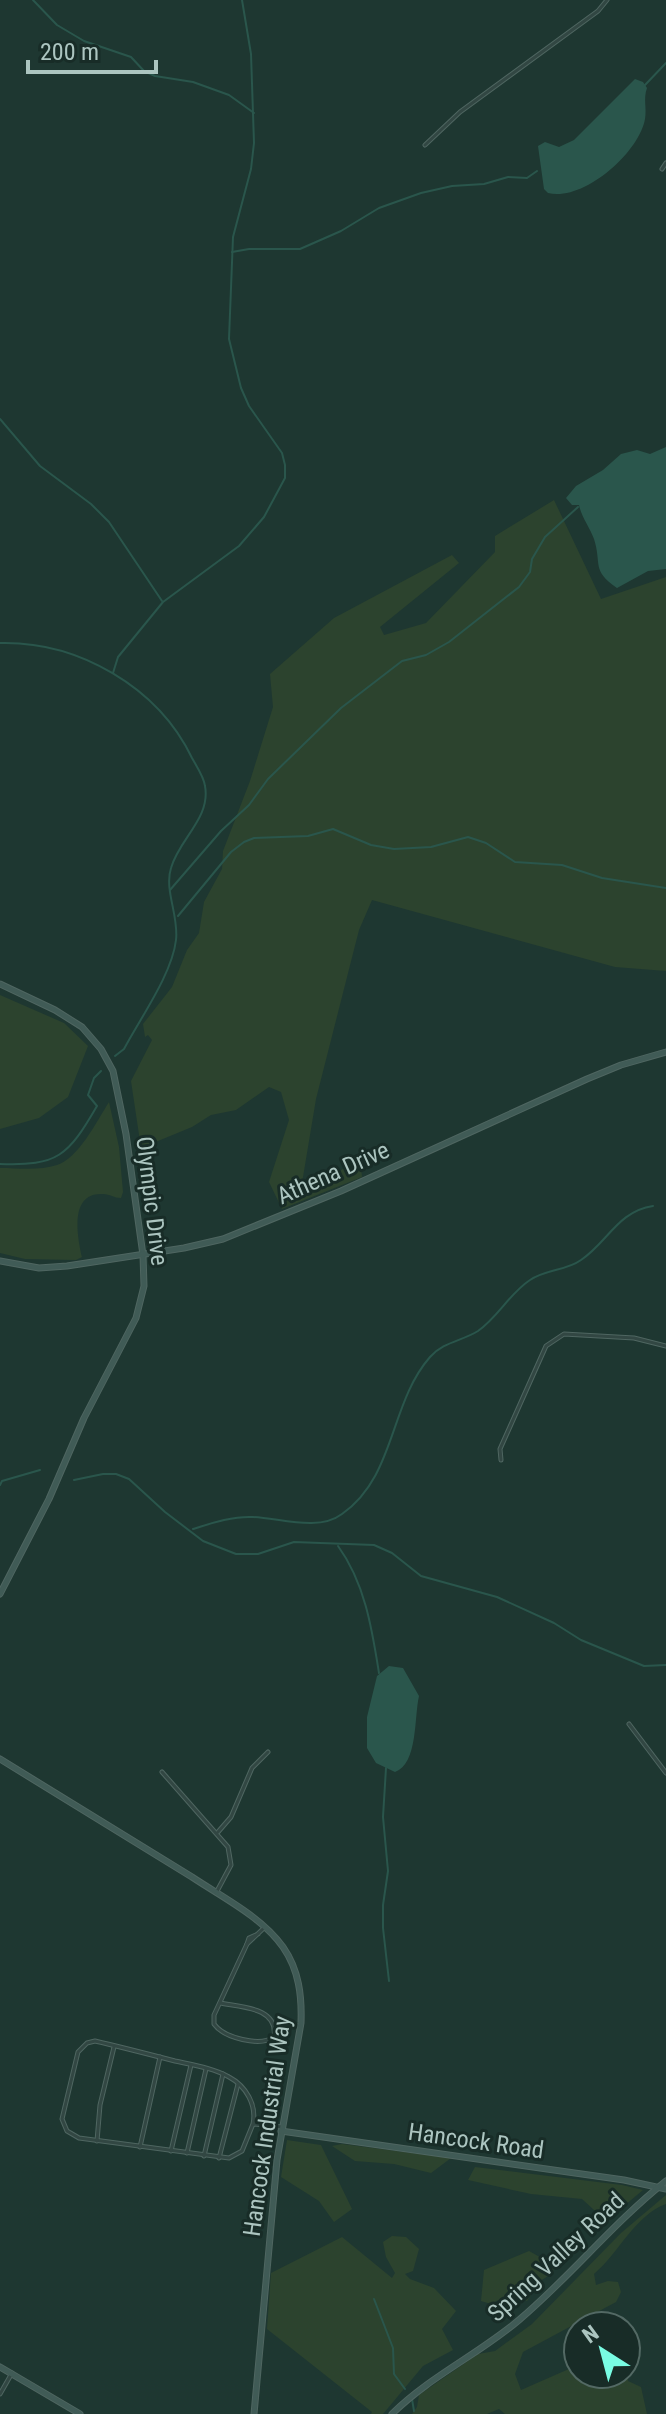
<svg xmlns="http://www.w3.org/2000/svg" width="666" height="2414" font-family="'Roboto Condensed',sans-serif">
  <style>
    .green { fill: #2c432e }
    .water { fill: #2a564c }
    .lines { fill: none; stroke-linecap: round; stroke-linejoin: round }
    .stream { stroke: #2a564c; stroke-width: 2 }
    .street-casing { stroke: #4f6661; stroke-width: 5 }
    .secondary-casing { stroke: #4f6661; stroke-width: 7 }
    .street { stroke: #324743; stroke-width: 3 }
    .secondary { stroke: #405b56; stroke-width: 5 }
    .labels { text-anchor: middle; stroke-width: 6; stroke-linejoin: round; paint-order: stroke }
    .street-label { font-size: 24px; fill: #acc5c0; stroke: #182c27 }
  </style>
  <rect width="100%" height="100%" fill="#1e3731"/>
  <g class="green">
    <polygon points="554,500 601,599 666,577 666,971 615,967 372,900 359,930 316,1099 302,1183 327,1180 360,1157 362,1177 282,1209 269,1182 289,1120 281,1092 269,1087 236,1110 211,1115 192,1127 141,1148 131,1081 152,1040 148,1035 145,1037 143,1024 172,987 187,950 199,933 204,902 222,869 223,851 250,781 273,707 270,674 334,618 452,555 459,563 380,627 384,635 426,623 495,552 495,536"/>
    <polygon points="0,995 64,1023 88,1046 68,1097 39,1118 0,1129"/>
    <path d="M109,1102L119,1147L123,1192L121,1198C114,1198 110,1194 103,1194C68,1192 78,1238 82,1257L76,1260L25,1259L0,1253V1168C18,1168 39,1171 57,1165C78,1159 97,1121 109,1102Z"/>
    <polygon points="287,2140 321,2145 352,2209 334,2222 319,2201 281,2177"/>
    <polygon points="342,2144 451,2158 431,2173 394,2164 355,2161 332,2146"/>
    <polygon points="475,2167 622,2185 643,2190 606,2221 582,2199 531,2194 468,2180"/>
    <path d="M666,2195V2204C635,2215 619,2253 594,2274L596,2285L608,2281L618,2282L621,2292L616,2302L523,2352L515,2374L521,2390L578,2365V2374H626V2348L628,2381L641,2387L647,2414H505L499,2409L487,2414H412L417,2407L419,2395L478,2354L495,2351L532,2324L621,2233Z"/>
    <polygon points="392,2236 406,2237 419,2249 413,2271 405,2274 410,2279 434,2288 456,2311 442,2329 453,2350 423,2366 383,2414 371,2414 372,2412 267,2329 271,2273 342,2237 392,2278 395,2273 386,2257 383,2242"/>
    <path d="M529,2251L554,2265L553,2273L540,2281L527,2301C514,2294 503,2297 491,2304L481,2301L484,2270Z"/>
  </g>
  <g class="water">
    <path d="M635,79L643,82L647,88C643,99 647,108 645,119C639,153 583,202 548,193L544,189L538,146L545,142L559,147L574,140Z"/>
    <path d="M666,447V569L648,571L617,588C591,570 602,564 594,539C590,528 581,516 579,505H572L566,498L576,486L603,470L621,454L637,450L650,454Z"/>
    <path d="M389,1666L403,1668L419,1696C414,1717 418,1764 395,1772L376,1763L367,1748V1717L377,1676Z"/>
  </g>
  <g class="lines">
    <g class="stream">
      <polyline points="33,0 57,25 84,41 131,57 144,71 155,76 193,82 229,95 254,113"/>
      <polyline points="645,85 666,63"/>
      <polyline points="232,252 249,249 300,249 341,231 379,208 421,193 452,186 484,184 508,177 527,178 537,171"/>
      <polyline points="0,419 40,466 91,504 109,522 162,601"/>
      <path d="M0,643C78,641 158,687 192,758C197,767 204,777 205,786C211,818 179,839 171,868C164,890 179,916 176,940C172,974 141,1017 124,1049L115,1056"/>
      <polyline points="113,673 118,657 163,602 239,546 264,517 285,478 285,465 282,453 249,406 241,388 229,339 233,237 251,169 254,143 251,54 242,0"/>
      <polyline points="170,890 221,831 249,805 268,779 341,708 402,661 426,655 449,642 519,587 530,572 532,559 545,537 578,507"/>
      <polyline points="178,916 231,852 244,842 254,838 308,836 333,829 371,845 394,849 431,847 468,837 486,843 515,862 562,865 602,878 666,888"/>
      <path d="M0,1164C58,1166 68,1156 97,1106L88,1095L94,1078L101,1071"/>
      <polyline points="74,1480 103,1474 116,1474 129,1479 165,1512 203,1541 236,1554 258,1554 294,1542 374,1545 392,1553 421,1576 497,1597 554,1623 581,1640 644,1666 666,1665"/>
      <polyline points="0,1485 2,1481 40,1470"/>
      <path d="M193,1529C212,1523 233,1516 253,1517C280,1518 318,1532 342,1514C396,1476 389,1404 430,1357C443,1342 462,1341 478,1331C498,1317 510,1293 530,1280C546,1269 566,1271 581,1260C607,1243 618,1211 653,1206"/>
      <path d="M338,1546C365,1583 372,1629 379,1673"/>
      <polyline points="386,1768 383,1817 388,1871 383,1905 383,1928 389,1981"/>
      <polyline points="374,2299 393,2348 394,2374 405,2389"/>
      <polyline points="412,2399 414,2411"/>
    </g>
    <g class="street-casing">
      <g id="street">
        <polyline points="425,145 460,112 598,11 607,0"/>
        <polyline points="662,169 666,163"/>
        <polyline points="501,1460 500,1449 546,1346 564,1334 634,1338 666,1346"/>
        <polyline points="629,1724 666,1773"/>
        <polyline points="162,1772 228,1847 231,1865 216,1893"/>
        <polyline points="218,1832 231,1817 252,1768 268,1752"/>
        <polyline points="258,1934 249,1938 247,1944 265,1927"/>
        <path d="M220,2003C240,2007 279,2007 274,2037C260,2047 224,2038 214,2024V2015L247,1944"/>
        <path d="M253,2124L242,2151L229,2158L79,2138L67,2131L62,2119L78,2052L87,2043L95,2041C121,2047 148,2054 175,2061C193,2065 213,2068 229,2077C246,2086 257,2105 253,2124L282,2127"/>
        <polyline points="97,2141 100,2105 114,2047"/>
        <polyline points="140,2147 160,2057"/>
        <polyline points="171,2151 191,2065"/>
        <polyline points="187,2153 206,2069"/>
        <polyline points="204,2156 223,2074"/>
        <polyline points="219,2158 238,2084"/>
        <polyline points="0,2394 12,2373"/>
      </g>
    </g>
    <g class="secondary-casing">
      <g id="secondary">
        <polyline points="0,984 55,1010 82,1027 101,1049 113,1071 126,1134 143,1255 144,1286 136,1318 84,1418 49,1499 0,1594"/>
        <polyline points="0,1261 39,1268 67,1266 184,1248 223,1239 341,1191 587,1079 621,1065 666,1052"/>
        <path d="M0,1759C64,1798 128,1837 192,1877C222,1897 262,1917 283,1947C299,1970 302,1996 301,2023L277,2160L254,2414"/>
        <polyline points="281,2131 624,2180 666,2189"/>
        <polyline points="0,2367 80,2414"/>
        <path d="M392,2414C429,2377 479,2354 519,2320C571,2276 613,2223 666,2181"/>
      </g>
    </g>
    <use href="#street" class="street"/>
    <use href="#secondary" class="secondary"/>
  </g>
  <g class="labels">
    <g class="street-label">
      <text transform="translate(333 1173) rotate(-24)" y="8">Athena Drive</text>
      <text transform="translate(152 1201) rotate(83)" y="8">Olympic Drive</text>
      <text transform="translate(267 2126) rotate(-82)" y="8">Hancock Industrial Way</text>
      <text transform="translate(476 2141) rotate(8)" y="8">Hancock Road</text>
      <text transform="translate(556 2257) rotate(-43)" y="8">Spring Valley Road</text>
    </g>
  </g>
  <g transform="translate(602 2350) rotate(324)"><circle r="38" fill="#182c27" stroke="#536964" stroke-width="2"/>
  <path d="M0-6L14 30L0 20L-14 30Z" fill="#79fce3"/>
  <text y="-12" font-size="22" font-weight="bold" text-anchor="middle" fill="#acc5c0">N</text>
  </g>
  <path d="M28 60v12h128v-12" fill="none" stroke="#acc5c0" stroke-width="4"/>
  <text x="40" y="60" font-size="24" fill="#acc5c0" stroke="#182c27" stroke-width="6" paint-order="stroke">200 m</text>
</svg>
